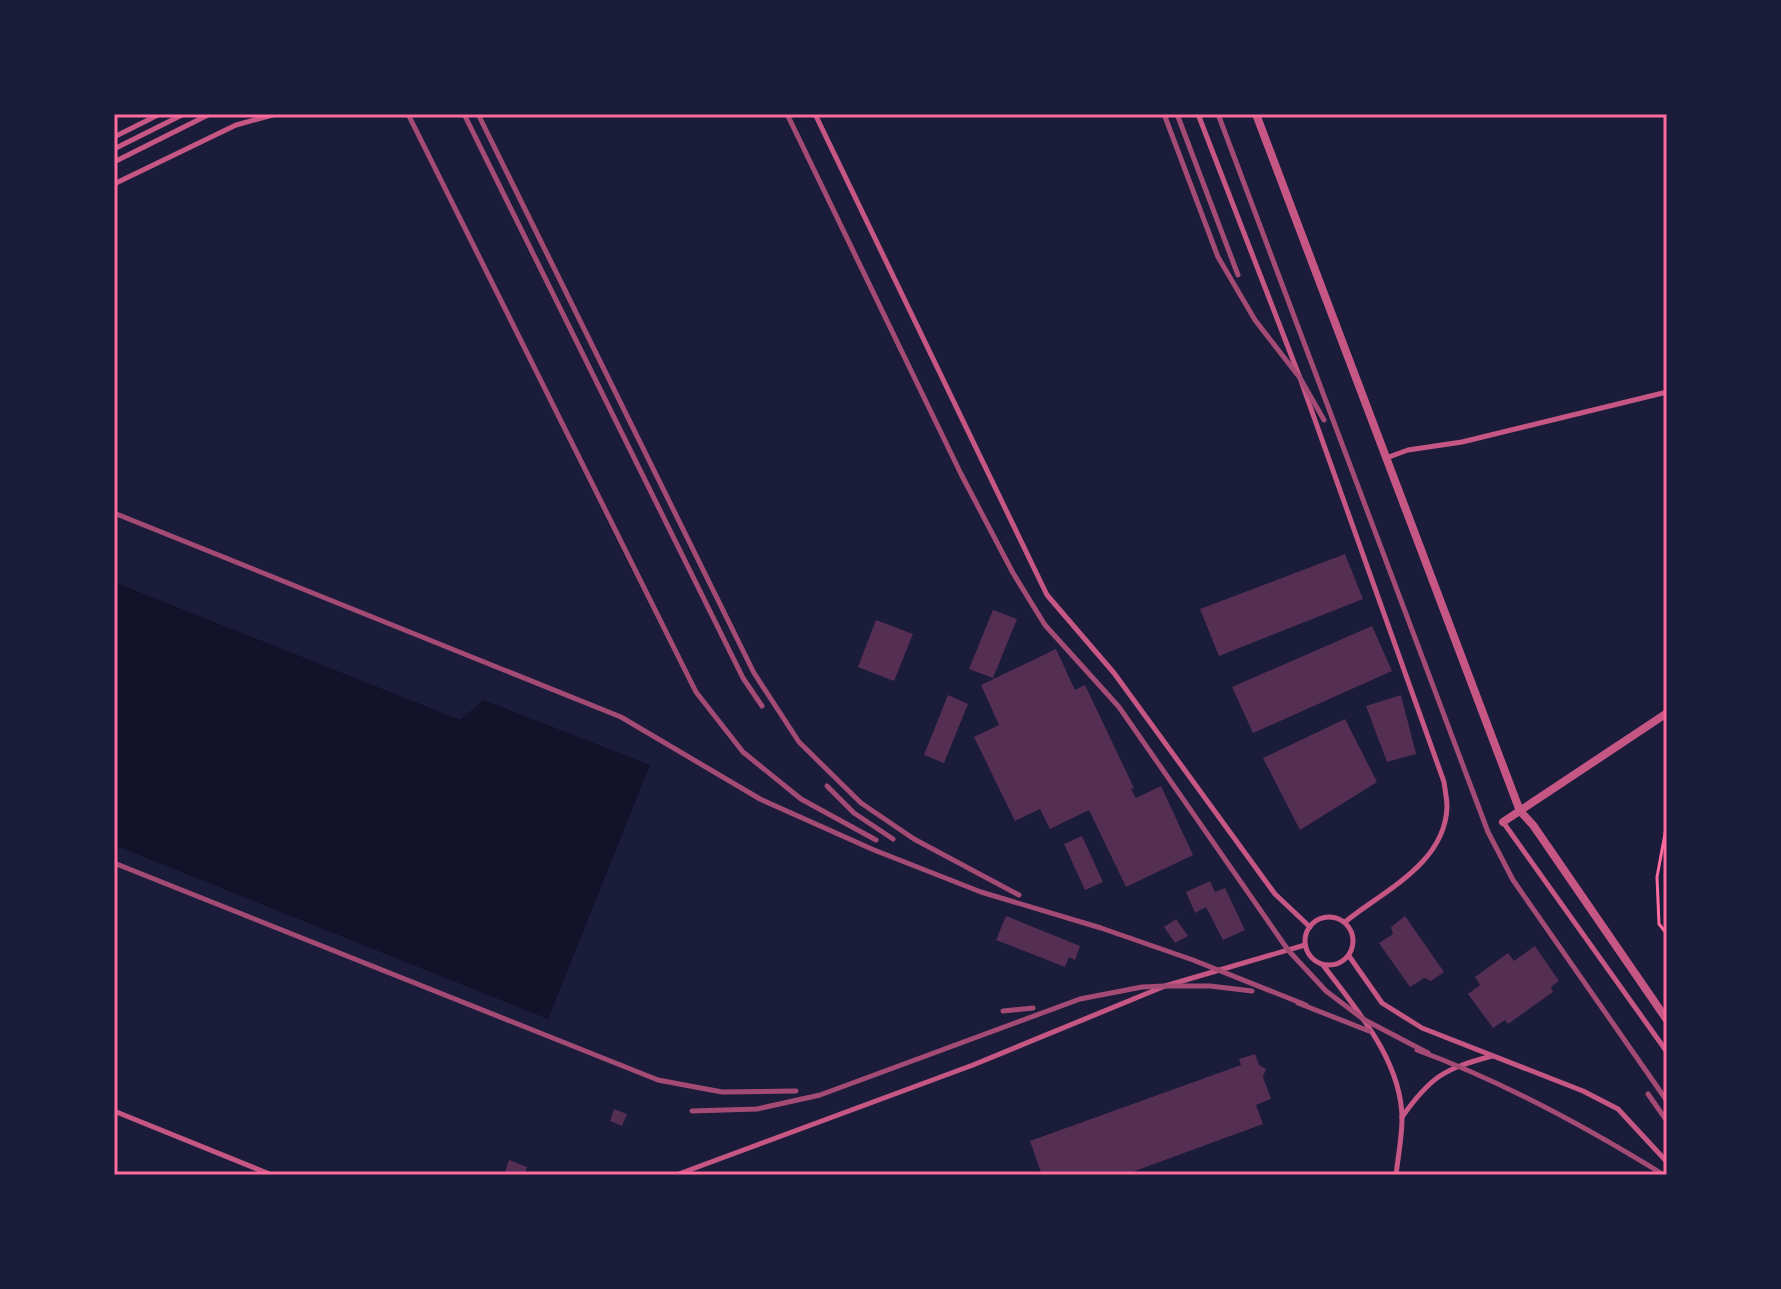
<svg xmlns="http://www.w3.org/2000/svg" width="1781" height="1289" font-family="Lora,serif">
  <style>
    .water { fill: #12122b }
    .building { fill: #542f53 }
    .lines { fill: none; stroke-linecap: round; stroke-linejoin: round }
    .path { stroke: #ff6b9d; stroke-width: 3 }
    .service { stroke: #c65784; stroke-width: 5 }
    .minor { stroke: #c65784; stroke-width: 8 }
    .rail { stroke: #a44b75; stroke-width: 5 }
    .neatline { fill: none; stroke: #ff6b9d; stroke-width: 3 }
  </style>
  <rect width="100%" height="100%" fill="#1b1b3a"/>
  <polygon class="water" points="114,582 460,720 484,700 650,765 548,1019 114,845"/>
  <g class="building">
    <polygon points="1345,554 1363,599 1219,656 1200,609"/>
    <polygon points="993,610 1017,619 993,678 969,669"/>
    <polygon points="876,620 913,634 894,681 858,667"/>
    <polygon points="1372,626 1392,671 1253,733 1232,687"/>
    <polygon points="1056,649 1075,690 1085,685 1134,788 1131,789 1136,798 1161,786 1193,855 1126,887 1089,810 1050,829 1040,809 1015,821 974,737 999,725 981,685"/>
    <polygon points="948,695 968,704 944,763 924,755"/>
    <polygon points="1401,695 1416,754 1387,762 1366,706"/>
    <polygon points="1345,719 1377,782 1300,830 1263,758"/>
    <polygon points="1082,836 1103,882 1085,890 1064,844"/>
    <polygon points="1210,881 1215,892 1225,888 1245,930 1223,940 1206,907 1195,913 1186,892"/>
    <polygon points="1006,916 1080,946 1075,960 1069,957 1065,967 996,940"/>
    <polygon points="1405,916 1444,972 1431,981 1424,978 1410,987 1379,943 1393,934 1391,927"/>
    <polygon points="1176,919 1188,936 1175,943 1164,927"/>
    <polygon points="1535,946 1559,981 1551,987 1553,992 1508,1024 1505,1020 1493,1028 1468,994 1480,985 1475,977 1508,953 1514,961"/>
    <polygon points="1255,1054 1259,1065 1266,1069 1263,1077 1271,1099 1256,1105 1263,1124 1124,1175 1042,1175 1030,1141 1241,1065 1239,1059"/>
    <polygon points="614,1109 627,1114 622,1126 610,1121"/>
    <polygon points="509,1160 527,1167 524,1175 504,1175"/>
  </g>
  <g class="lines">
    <polyline class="path" points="1667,823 1657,877 1659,924 1667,934"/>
    <g class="service">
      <polyline points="815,114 1047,595 1114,673 1275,894 1310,927"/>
      <path d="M1198,114L1300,378L1444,782C1445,790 1447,799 1447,807C1445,864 1383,891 1345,922"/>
      <polyline points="114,137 160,114"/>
      <polyline points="114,149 184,114"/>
      <polyline points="114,162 210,114"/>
      <polyline points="114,184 236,125 276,114"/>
      <polyline points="1386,458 1408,450 1462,442 1667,392"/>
      <polyline points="1503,822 1667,1052"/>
      <circle cx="1329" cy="941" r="24"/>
      <polyline points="1349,956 1382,1003 1422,1028 1583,1091 1618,1109 1667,1162"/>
      <path d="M1323,965C1356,1009 1402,1061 1402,1119C1402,1137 1398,1157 1396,1175"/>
      <polyline points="114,1111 272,1175"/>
      <path d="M1402,1117C1431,1076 1444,1069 1492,1056"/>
      <polyline points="676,1175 973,1065 1165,986 1305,945"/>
    </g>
    <g class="minor">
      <polyline points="1256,114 1520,811 1533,825 1667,1020"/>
      <polyline points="1503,822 1667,713"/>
    </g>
    <g class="rail">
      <polyline points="408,114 696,692 743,752 801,799 876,840"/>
      <polyline points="464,114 743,678 762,706"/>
      <polyline points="478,114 754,673 799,742 861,803 914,839 1019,895"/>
      <polyline points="787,114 961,474 1013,573 1045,625 1119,707 1288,950 1326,991 1363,1019 1428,1053"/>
      <polyline points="1164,114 1218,257 1255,320 1300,378 1324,420"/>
      <polyline points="1177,114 1238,275"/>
      <polyline points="1218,114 1488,832 1513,880 1667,1101"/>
      <polyline points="114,513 621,717 760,799 874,850 981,892 1101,928 1193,960 1306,1005"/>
      <polyline points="827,786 854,813 893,839"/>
      <polyline points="114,863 658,1080 722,1092 796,1091"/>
      <polyline points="1298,1003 1369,1031"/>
      <polyline points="1003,1011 1033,1008"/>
      <path d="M1417,1050C1504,1082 1585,1126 1664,1175"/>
      <polyline points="1648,1094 1667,1121"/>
      <polyline points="692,1111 757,1109 820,1095 1080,999 1142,987 1165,986 1210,986 1252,991"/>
    </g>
  </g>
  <rect width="1781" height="1289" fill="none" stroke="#1b1b3a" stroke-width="232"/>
  <rect x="116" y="116" width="1549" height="1057" class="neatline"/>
</svg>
